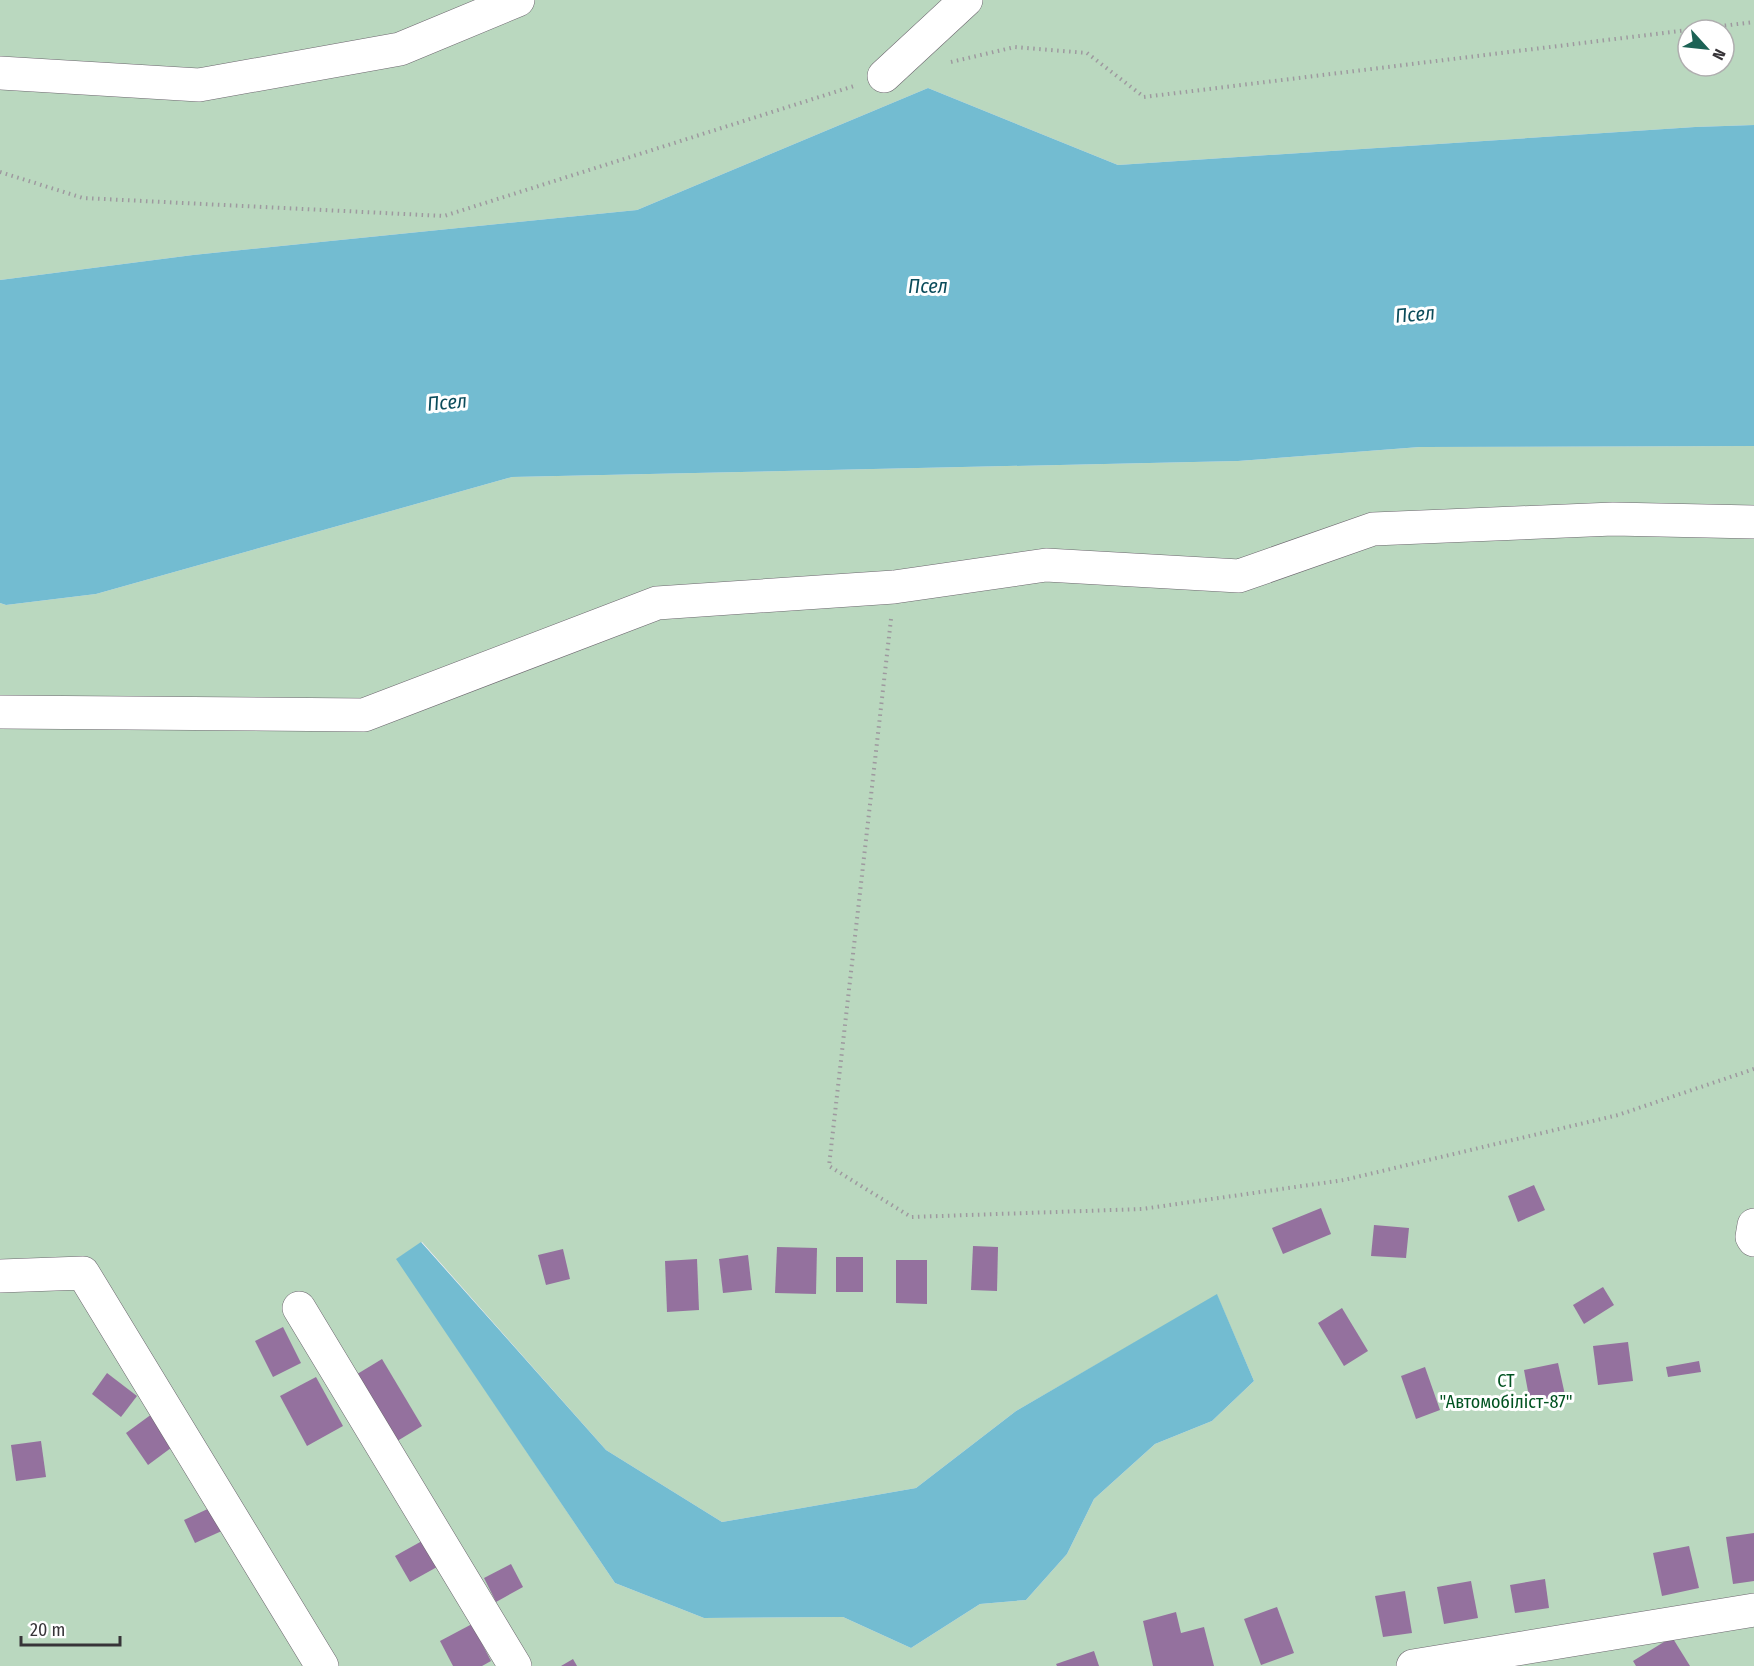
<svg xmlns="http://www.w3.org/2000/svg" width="1754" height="1666" font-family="'Fira Sans Condensed',sans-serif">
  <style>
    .green { fill: #bad8bf; fill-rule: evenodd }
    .water { fill: #73bcd1 }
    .building { fill: #94719e }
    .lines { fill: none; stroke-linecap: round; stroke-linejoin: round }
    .minor-casing { stroke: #6c666e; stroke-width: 34 }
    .path { stroke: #9e999f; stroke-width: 4; stroke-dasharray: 1.5 4.5; stroke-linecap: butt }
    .minor { stroke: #fff; stroke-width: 33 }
    .labels { text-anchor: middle; stroke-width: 6; stroke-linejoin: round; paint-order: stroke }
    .park-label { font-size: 18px; fill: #005220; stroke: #fff }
    .water-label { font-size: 20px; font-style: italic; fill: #0b4c5b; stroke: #fff }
  </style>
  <rect width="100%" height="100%" fill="#f6eff8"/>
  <g class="green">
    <path d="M0,0H1754V125L1695,127L1118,165L928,88L637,210L193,255L0,280ZM1688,30H1724V66H1688Z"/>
    <path d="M1754,446V1666H0V603L6,605L96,594L512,477L1238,461L1420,447ZM422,1242L606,1450L722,1522L916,1488L1016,1411L1217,1295L1254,1381L1212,1421L1155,1444L1094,1499L1067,1554L1026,1600L980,1604L911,1648L843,1617L704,1618L615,1583L397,1259Z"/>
  </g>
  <g class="water">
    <polygon points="928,88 1118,165 1695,127 1754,125 1754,446 1420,447 1238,461 512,477 96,594 6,605 0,603 0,280 193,255 637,210"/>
    <polygon points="421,1242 606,1450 722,1522 916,1488 1016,1411 1217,1294 1254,1381 1212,1421 1155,1444 1094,1499 1067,1554 1026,1600 980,1604 911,1648 843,1617 704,1618 615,1583 396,1259"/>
  </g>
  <g class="building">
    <polygon points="1534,1185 1545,1210 1518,1222 1508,1196"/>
    <polygon points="1321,1208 1331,1234 1283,1254 1272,1228"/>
    <polygon points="1374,1225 1409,1228 1406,1258 1371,1256"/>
    <polygon points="973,1246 998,1247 997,1291 971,1290"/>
    <polygon points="777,1247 817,1248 816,1294 775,1293"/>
    <polygon points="563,1249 570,1279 546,1285 538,1255"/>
    <polygon points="748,1255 752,1290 723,1293 719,1259"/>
    <rect x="836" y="1257" width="27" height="35"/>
    <polygon points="697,1259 699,1310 667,1312 665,1261"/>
    <polygon points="896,1260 927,1260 927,1304 896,1303"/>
    <polygon points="1603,1287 1614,1305 1584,1324 1573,1305"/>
    <polygon points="1342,1308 1368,1351 1344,1366 1318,1323"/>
    <polygon points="283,1327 301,1363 273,1377 255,1341"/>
    <polygon points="1628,1342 1633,1381 1598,1385 1593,1346"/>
    <polygon points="382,1359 422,1426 394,1443 354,1376"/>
    <polygon points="1699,1361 1701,1372 1668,1377 1666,1367"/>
    <polygon points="1558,1363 1565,1395 1530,1402 1524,1370"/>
    <polygon points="1425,1367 1440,1410 1416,1419 1401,1376"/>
    <polygon points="107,1373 137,1396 121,1417 92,1394"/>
    <polygon points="316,1377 343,1426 307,1446 280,1396"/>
    <polygon points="156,1411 179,1442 148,1465 126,1433"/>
    <polygon points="41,1441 46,1477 16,1481 11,1445"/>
    <polygon points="214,1506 224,1530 195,1543 184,1520"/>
    <polygon points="1754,1533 1754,1581 1733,1584 1726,1537"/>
    <polygon points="422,1541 437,1567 410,1582 395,1556"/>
    <polygon points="1689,1546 1699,1588 1662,1596 1653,1553"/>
    <polygon points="511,1564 523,1587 496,1602 484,1578"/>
    <polygon points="1545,1579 1549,1608 1515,1613 1510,1585"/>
    <polygon points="1471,1581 1478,1618 1444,1624 1437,1587"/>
    <polygon points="1405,1591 1412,1633 1383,1637 1375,1596"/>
    <polygon points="1277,1607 1294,1653 1261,1665 1244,1619"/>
    <polygon points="1176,1612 1181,1633 1204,1627 1214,1666 1153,1666 1143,1621"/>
    <polygon points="472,1624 491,1661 482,1666 453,1666 440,1641"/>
    <polygon points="1672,1637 1690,1666 1636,1666 1633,1661"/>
    <polygon points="1094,1651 1099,1666 1057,1666 1056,1664"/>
    <polygon points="573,1659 577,1666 561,1666"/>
  </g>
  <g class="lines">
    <g class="minor-casing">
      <g id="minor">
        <polyline points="0,73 199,85 400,49 518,0"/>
        <polyline points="884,76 966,0"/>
        <polyline points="0,712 364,715 657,603 894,587 1046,565 1239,576 1373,529 1613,519 1754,522"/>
        <polyline points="1754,1225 1752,1237 1754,1240"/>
        <polyline points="0,1276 83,1273 322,1666"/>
        <polyline points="299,1308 515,1666"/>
        <polyline points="1413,1666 1754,1610"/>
      </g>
    </g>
    <g class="path">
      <polyline points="1689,30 1754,22"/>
      <polyline points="951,62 1015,47 1087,53 1144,97 1688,30"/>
      <polyline points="0,172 83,198 444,216 854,86"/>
      <polyline points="891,619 829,1166 911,1217 1142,1209 1344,1180 1618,1115 1754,1069"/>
    </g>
    <use href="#minor" class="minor"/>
  </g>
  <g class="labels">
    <g class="park-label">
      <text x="1506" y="1387">СТ<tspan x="1506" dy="21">"Автомобiлiст-87"</tspan></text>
    </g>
    <g class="water-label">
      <text x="928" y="293">Псел</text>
      <text transform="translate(1415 314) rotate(-5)" y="7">Псел</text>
      <text transform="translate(447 402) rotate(-5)" y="7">Псел</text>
    </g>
  </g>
  <g transform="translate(1706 48) rotate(117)"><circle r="28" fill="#ffffff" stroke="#afaeaf" stroke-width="1.5"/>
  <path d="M0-4.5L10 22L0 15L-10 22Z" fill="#1c6255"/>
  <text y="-9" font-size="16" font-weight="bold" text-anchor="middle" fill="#373438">N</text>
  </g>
  <path d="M21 1636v9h99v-9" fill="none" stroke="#373438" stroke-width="3"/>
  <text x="30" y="1636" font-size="18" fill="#373438" stroke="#ffffff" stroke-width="4.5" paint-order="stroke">20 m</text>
</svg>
